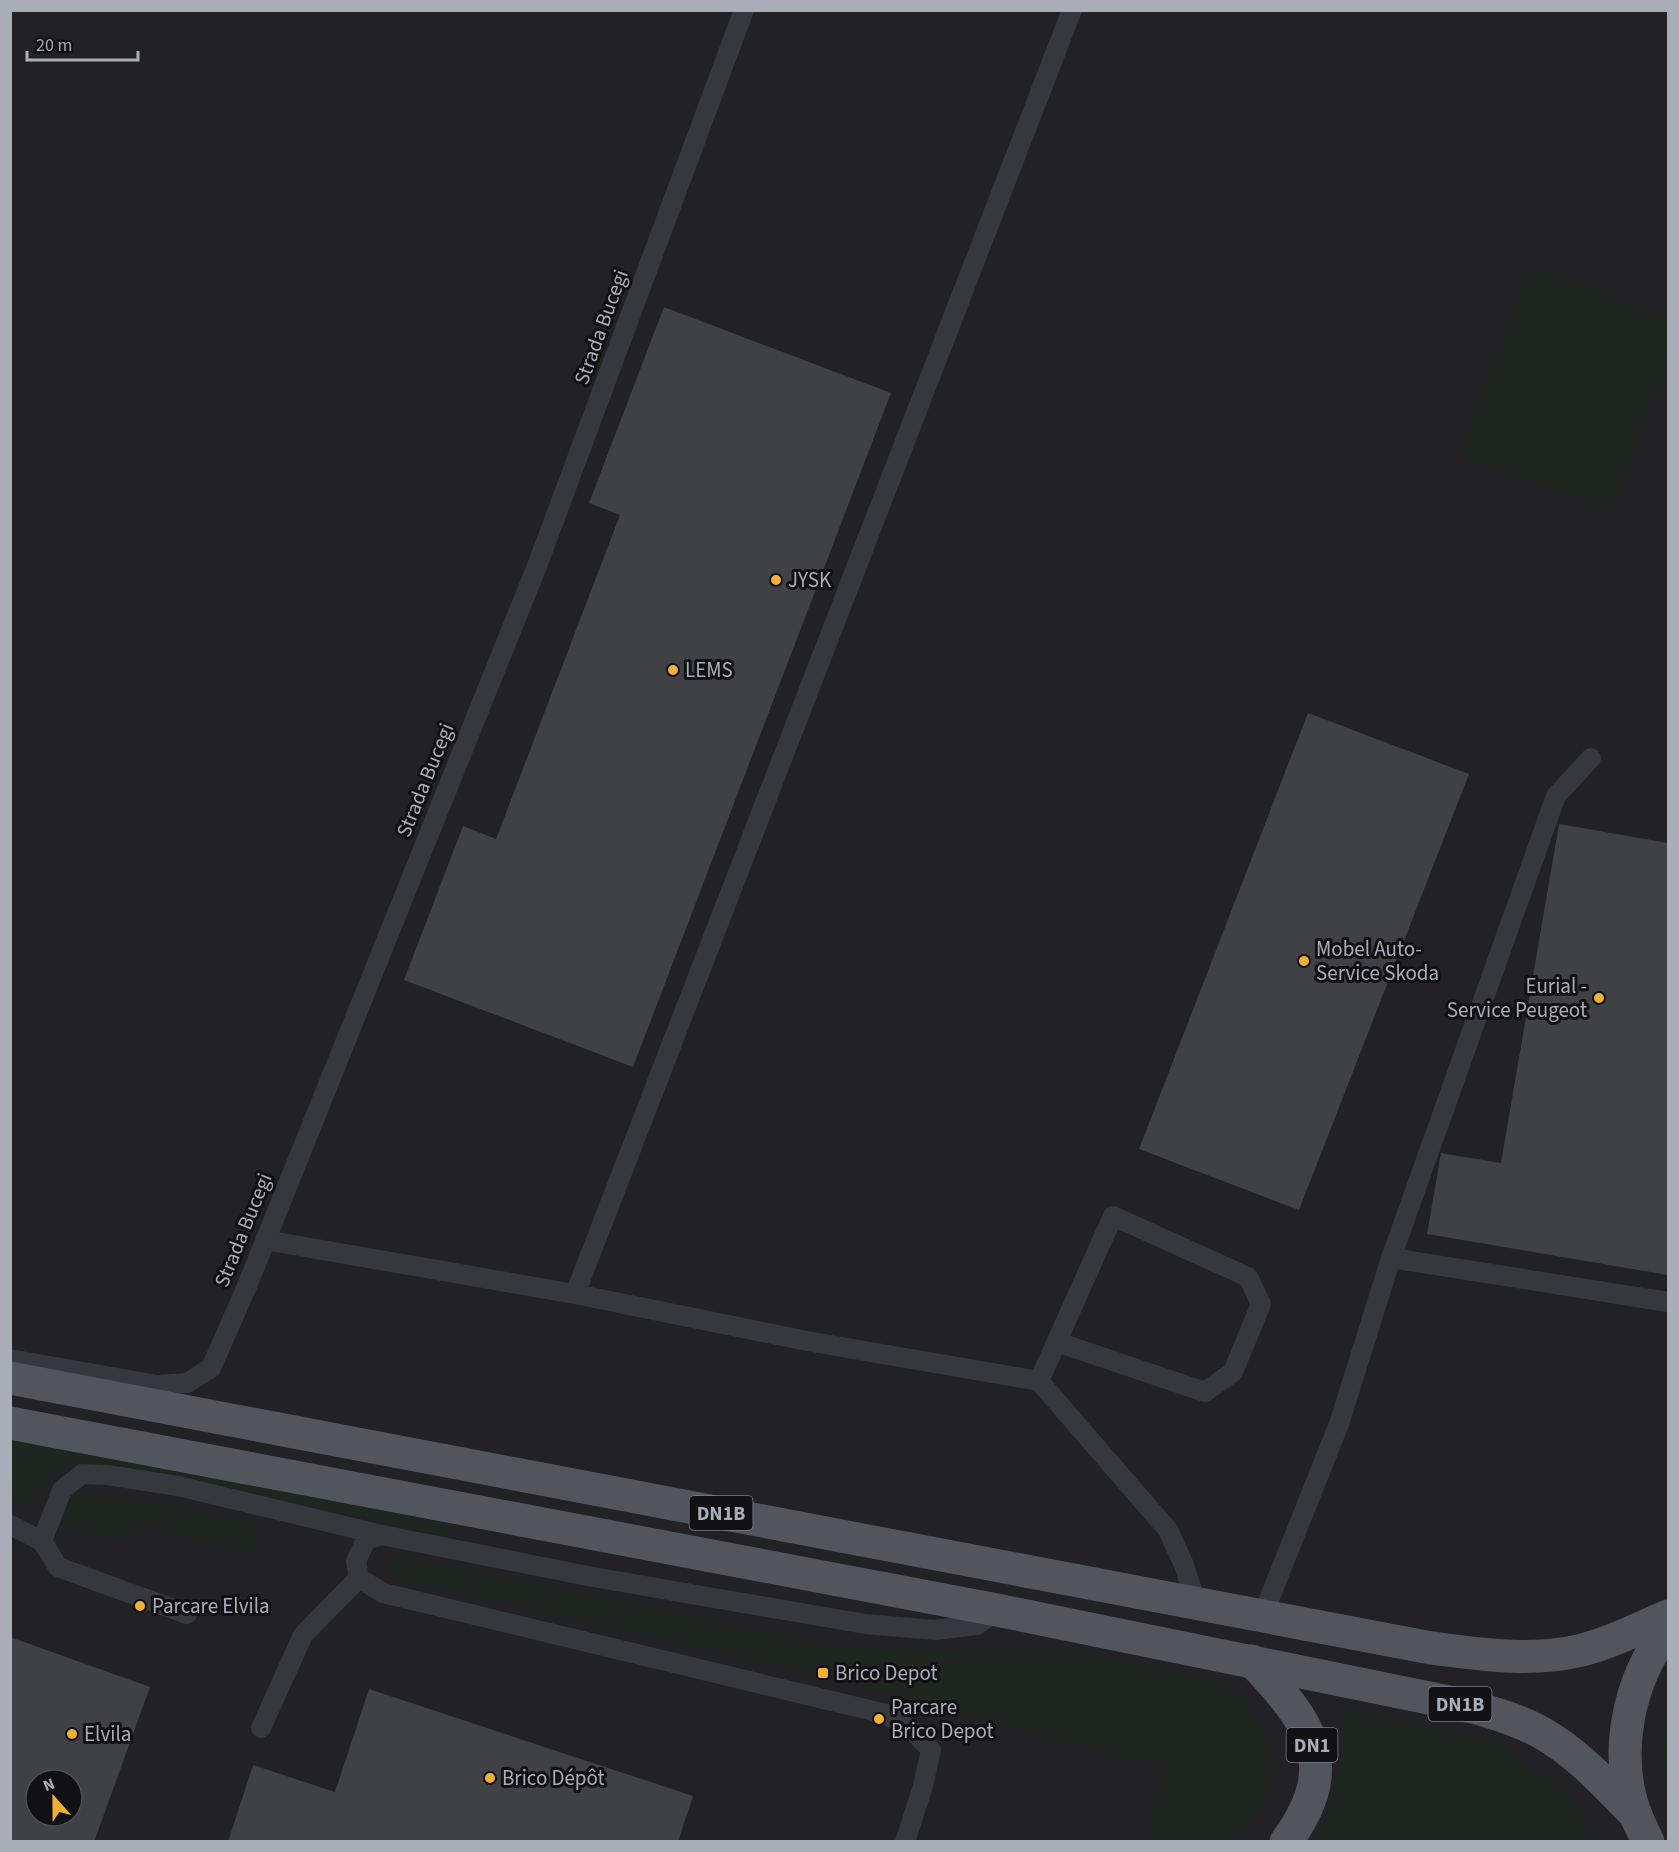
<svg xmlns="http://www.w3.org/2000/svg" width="1679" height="1852" font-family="'Source Sans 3',sans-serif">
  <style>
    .built { fill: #222225; fill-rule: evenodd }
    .green { fill: #1e261f }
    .building { fill: #404145; fill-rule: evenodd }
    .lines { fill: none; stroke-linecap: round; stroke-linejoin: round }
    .service { stroke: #37383d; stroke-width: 20 }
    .primary { stroke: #53555c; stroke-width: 33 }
    .poi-dot { fill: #f2b134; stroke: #111113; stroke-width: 2 }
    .labels { text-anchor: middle; stroke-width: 6; stroke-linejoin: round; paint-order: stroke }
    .shield { fill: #111113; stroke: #7b7e86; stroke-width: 1.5 }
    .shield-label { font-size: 20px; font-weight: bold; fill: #a8adb8 }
    .street-label { font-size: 21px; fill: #a8adb8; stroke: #111113 }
    .poi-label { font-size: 21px; fill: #a8adb8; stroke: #111113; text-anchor: start }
  </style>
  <rect width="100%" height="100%" fill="#161618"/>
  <path class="built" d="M11,11H1668V1841L11,1842ZM36,1780H72V1816H36Z"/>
  <g class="green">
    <polygon points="1531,266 1668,318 1668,359 1611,511 1460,455"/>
    <path d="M10,1433L450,1524L448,1537C323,1507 198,1477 70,1465L17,1509L11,1474Z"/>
    <path d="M83,1496C144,1499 202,1512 262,1526L251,1553L140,1522L135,1541L61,1524C65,1509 69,1502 83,1496Z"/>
    <polygon points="402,1557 828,1646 944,1652 1092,1656 1188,1674 1224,1685 1249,1704 1266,1733 1273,1765 1262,1801 1245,1829 1232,1841 1141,1841 1170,1769 794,1668 397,1578 388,1565"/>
    <polygon points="1668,1701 1668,1785 1662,1757"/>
    <path d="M1344,1710L1494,1743L1549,1778L1574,1805L1593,1834L1595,1841H1313C1339,1805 1344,1754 1344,1710Z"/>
  </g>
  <g class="building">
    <polygon points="664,307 891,393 633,1067 404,980 463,826 496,839 620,515 589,503"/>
    <polygon points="1308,713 1469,774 1299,1210 1139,1149"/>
    <polygon points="1559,824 1668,843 1668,1275 1427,1234 1441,1153 1501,1163"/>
    <path d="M10,1637L150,1687L94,1842H10ZM36,1780H72V1816H36Z"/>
    <polygon points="369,1689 693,1796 678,1842 228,1842 253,1765 335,1792"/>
  </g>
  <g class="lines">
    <g class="service">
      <polyline points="265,1240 575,1294 807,1341 1039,1381"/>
      <polyline points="1391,1258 1668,1302"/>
      <polyline points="575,1294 1072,10"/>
      <polyline points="1057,1342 1205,1392 1233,1372 1261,1304 1248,1277 1113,1216 1039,1381 1168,1530 1184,1565 1196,1603"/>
      <polyline points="10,1359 157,1385 187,1383 211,1368 247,1286 537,566 744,10"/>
      <polyline points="10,1525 42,1541 58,1567 187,1614"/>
      <polyline points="382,1535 366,1540 356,1561 359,1578 383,1593 886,1714 914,1732 931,1750 923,1786 905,1842"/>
      <polyline points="42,1541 62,1490 82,1474 107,1475 178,1486 382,1535 593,1577 865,1624 935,1630 977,1625 997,1610"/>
      <polyline points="1262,1617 1339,1424 1391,1258 1556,796 1591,758"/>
      <polyline points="261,1728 303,1635 359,1578"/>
    </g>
    <g class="primary">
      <path d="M10,1378L1431,1648C1480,1654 1528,1662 1578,1651C1609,1644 1639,1628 1668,1616"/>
      <path d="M10,1423L997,1610L1473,1707C1497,1714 1521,1721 1542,1733C1579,1754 1607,1786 1636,1815"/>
      <path d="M1252,1661C1310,1722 1343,1764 1286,1842"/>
      <path d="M1648,1842C1644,1833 1640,1825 1636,1816C1613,1754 1628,1680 1668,1629"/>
    </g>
  </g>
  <g class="poi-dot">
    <circle cx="776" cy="580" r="6"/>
    <circle cx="673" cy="670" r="6"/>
    <circle cx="1304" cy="961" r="6"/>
    <circle cx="1599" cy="998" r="6"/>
    <circle cx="140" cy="1606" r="6"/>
    <rect x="817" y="1667" width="12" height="12" rx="3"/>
    <circle cx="879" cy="1719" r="6"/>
    <circle cx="72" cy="1734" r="6"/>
    <circle cx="490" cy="1778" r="6"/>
  </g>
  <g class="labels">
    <g class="shield">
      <rect x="689.5" y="1496" width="63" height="34" rx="4.5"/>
      <rect x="1428.5" y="1687" width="63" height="34" rx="4.5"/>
      <rect x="1286.5" y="1728" width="51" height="34" rx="4.5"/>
    </g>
    <g class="shield-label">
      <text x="721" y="1520">DN1B</text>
      <text x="1460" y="1711">DN1B</text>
      <text x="1312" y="1752">DN1</text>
    </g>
    <g class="street-label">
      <text transform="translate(601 327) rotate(-70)" y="7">Strada Bucegi</text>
      <text transform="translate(425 780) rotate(-68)" y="7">Strada Bucegi</text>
      <text transform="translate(243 1230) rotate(-68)" y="7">Strada Bucegi</text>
    </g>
    <g class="poi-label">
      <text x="788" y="587">JYSK</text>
      <text x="685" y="677">LEMS</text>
      <text x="1316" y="956">Mobel Auto-<tspan x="1316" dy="24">Service Skoda</tspan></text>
      <text x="1587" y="993" text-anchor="end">Eurial -<tspan x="1587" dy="24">Service Peugeot</tspan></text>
      <text x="152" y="1613">Parcare Elvila</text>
      <text x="835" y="1680">Brico Depot</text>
      <text x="891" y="1714">Parcare<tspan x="891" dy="24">Brico Depot</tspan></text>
      <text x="84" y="1741">Elvila</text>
      <text x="502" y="1785">Brico Dépôt</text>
    </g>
  </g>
  <rect width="1679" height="1852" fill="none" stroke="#a8adb8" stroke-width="24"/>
  <g transform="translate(54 1798) rotate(339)"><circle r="28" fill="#111113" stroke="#4d4f55" stroke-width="1.5"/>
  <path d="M0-4.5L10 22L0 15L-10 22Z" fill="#f2b134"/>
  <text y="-9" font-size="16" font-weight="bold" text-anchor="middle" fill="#a8adb8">N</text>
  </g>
  <path d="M27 51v9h111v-9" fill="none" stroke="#a8adb8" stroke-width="3"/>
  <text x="36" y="51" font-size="18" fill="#a8adb8" stroke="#111113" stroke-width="4.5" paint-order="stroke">20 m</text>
</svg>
